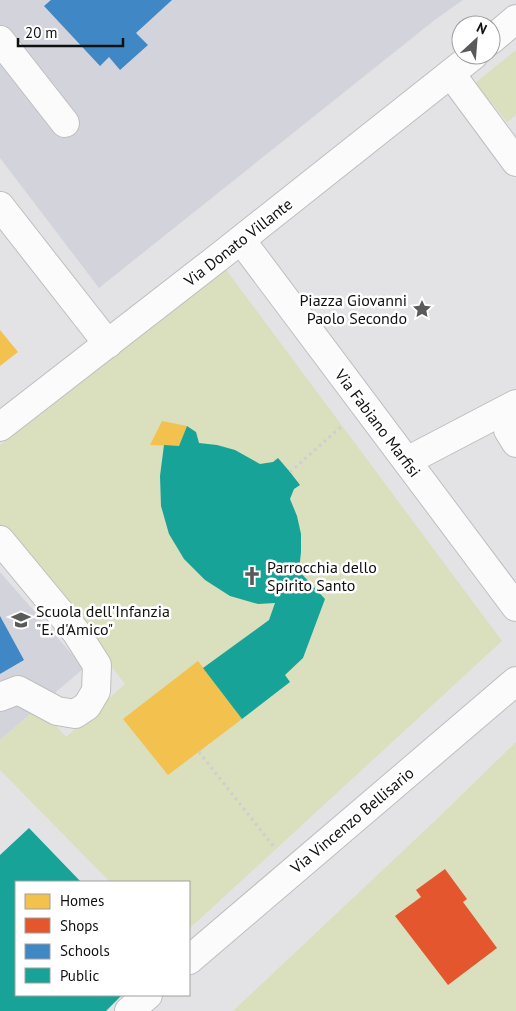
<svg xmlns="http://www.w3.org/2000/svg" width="516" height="1011" font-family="'PT Sans',sans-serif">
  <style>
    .built { fill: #d3d4db }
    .green { fill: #dadfbd }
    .homes { fill: #f2c14e }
    .shops { fill: #e4572e }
    .schools { fill: #3f88c5 }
    .public { fill: #17a398 }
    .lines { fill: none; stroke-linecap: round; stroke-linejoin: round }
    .minor-casing { stroke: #bebec0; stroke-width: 30 }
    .path { stroke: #cececf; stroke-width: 3; stroke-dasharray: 2.5 4; stroke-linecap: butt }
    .minor { stroke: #fbfbfb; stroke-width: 28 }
    .labels { text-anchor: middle; stroke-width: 5; stroke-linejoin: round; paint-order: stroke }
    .street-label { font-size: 16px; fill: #101011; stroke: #fff }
    .poi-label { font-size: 16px; fill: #101011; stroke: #fff; text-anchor: start }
  </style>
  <rect width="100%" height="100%" fill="#e3e3e5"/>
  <g class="built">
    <polygon points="0,0 463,0 436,19 99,288 0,158"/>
    <polygon points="0,572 84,668 0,740"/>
  </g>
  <g class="green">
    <polygon points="516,50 516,115 507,122 475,83"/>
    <polygon points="224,267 502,641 189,929 189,882 110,882 0,770 0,740 39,707 66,737 125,684 0,525 0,445"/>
    <polygon points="516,742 516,1011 233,1011 439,817"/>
  </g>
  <g class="homes">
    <polygon points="0,330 18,352 0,366"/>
    <polygon points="162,421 187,426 179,446 150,445"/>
    <polygon points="198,661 242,719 168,775 123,719"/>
  </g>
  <polygon class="shops" points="445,869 467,899 463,902 497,948 448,985 395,916 421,897 416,890"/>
  <g class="schools">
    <polygon points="51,0 172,0 136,33 148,45 120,70 109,57 100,66 44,6"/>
    <polygon points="0,616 24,660 0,674"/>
  </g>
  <g class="public">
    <polygon points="187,426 196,432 199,443 217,445 235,450 260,464 273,462 278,458 290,472 300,485 294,489 290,499 297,516 301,534 301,552 299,571 325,599 303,658 285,675 290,682 242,719 203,668 269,620 275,603 258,604 230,596 205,580 184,559 169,534 161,506 160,476 164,445 179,446"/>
    <polygon points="29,828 81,882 16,882 16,995 122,995 106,1011 0,1011 0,855"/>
  </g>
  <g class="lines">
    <g class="minor-casing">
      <g id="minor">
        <polyline points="0,40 65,123"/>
        <polyline points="491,40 516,19"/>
        <polyline points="451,74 516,162"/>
        <polyline points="0,206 108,344"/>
        <polyline points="241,240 516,607"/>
        <polyline points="0,427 219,257 474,55"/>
        <polyline points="508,430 516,443"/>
        <polyline points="407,461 516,404"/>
        <polyline points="0,540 76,632 97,665 96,691 87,706 75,714 57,711 18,690 0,697"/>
        <polyline points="189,960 516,681"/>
        <polyline points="129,1011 148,995"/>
      </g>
    </g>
    <g class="path">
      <polyline points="290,472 342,426"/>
      <polyline points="199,752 274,847"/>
    </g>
    <use href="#minor" class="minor"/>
  </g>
  <defs>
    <g id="sight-bare" transform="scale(1.5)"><path d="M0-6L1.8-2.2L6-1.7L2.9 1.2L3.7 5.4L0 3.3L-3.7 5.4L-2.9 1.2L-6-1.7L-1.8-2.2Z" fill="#5a5a5b" stroke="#fff" stroke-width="2.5" paint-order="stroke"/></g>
    <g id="church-bare" transform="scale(1.5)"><path d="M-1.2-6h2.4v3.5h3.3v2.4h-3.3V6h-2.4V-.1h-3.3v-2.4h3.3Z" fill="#5a5a5b" stroke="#fff" stroke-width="2.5" paint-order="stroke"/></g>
    <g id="school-bare" transform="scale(1.5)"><path d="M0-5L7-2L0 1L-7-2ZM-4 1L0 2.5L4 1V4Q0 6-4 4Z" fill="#5a5a5b" stroke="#fff" stroke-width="2.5" paint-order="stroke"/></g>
  </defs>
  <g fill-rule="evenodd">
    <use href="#sight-bare" x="422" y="309"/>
    <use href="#church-bare" x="252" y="576"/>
    <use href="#school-bare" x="21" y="620"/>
  </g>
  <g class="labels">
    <g class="street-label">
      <text transform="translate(238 242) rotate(-38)" y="6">Via Donato Villante</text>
      <text transform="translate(378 423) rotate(53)" y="6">Via Fabiano Marfisi</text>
      <text transform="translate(352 820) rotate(-40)" y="6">Via Vincenzo Bellisario</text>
    </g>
    <g class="poi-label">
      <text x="407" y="306" text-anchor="end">Piazza Giovanni<tspan x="407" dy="18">Paolo Secondo</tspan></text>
      <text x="267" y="573">Parrocchia dello<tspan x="267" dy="18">Spirito Santo</tspan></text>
      <text x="36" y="617">Scuola dell'Infanzia<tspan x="36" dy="18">"E. d'Amico"</tspan></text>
    </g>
  </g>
  <rect x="15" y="881" width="175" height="115" fill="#ffffff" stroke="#9f9fa0"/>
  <rect x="25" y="894" width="25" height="15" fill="#f2c14e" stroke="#9f9fa0"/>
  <text x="60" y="906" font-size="15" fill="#101011">Homes</text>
  <rect x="25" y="918" width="25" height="15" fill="#e4572e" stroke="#9f9fa0"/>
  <text x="60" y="931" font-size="15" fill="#101011">Shops</text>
  <rect x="25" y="944" width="25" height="15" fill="#3f88c5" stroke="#9f9fa0"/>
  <text x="60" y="956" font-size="15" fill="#101011">Schools</text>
  <rect x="25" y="968" width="25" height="15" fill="#17a398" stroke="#9f9fa0"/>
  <text x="60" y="981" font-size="15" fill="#101011">Public</text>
  <g transform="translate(476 40) rotate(26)"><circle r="24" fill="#ffffff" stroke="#9f9fa0"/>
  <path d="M0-4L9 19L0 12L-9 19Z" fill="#5a5a5b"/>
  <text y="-8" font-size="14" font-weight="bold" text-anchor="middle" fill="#101011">N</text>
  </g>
  <path d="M18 38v8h105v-8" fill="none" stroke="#101011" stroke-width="2.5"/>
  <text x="25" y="38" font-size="15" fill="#101011" stroke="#ffffff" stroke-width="4" paint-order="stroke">20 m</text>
</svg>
